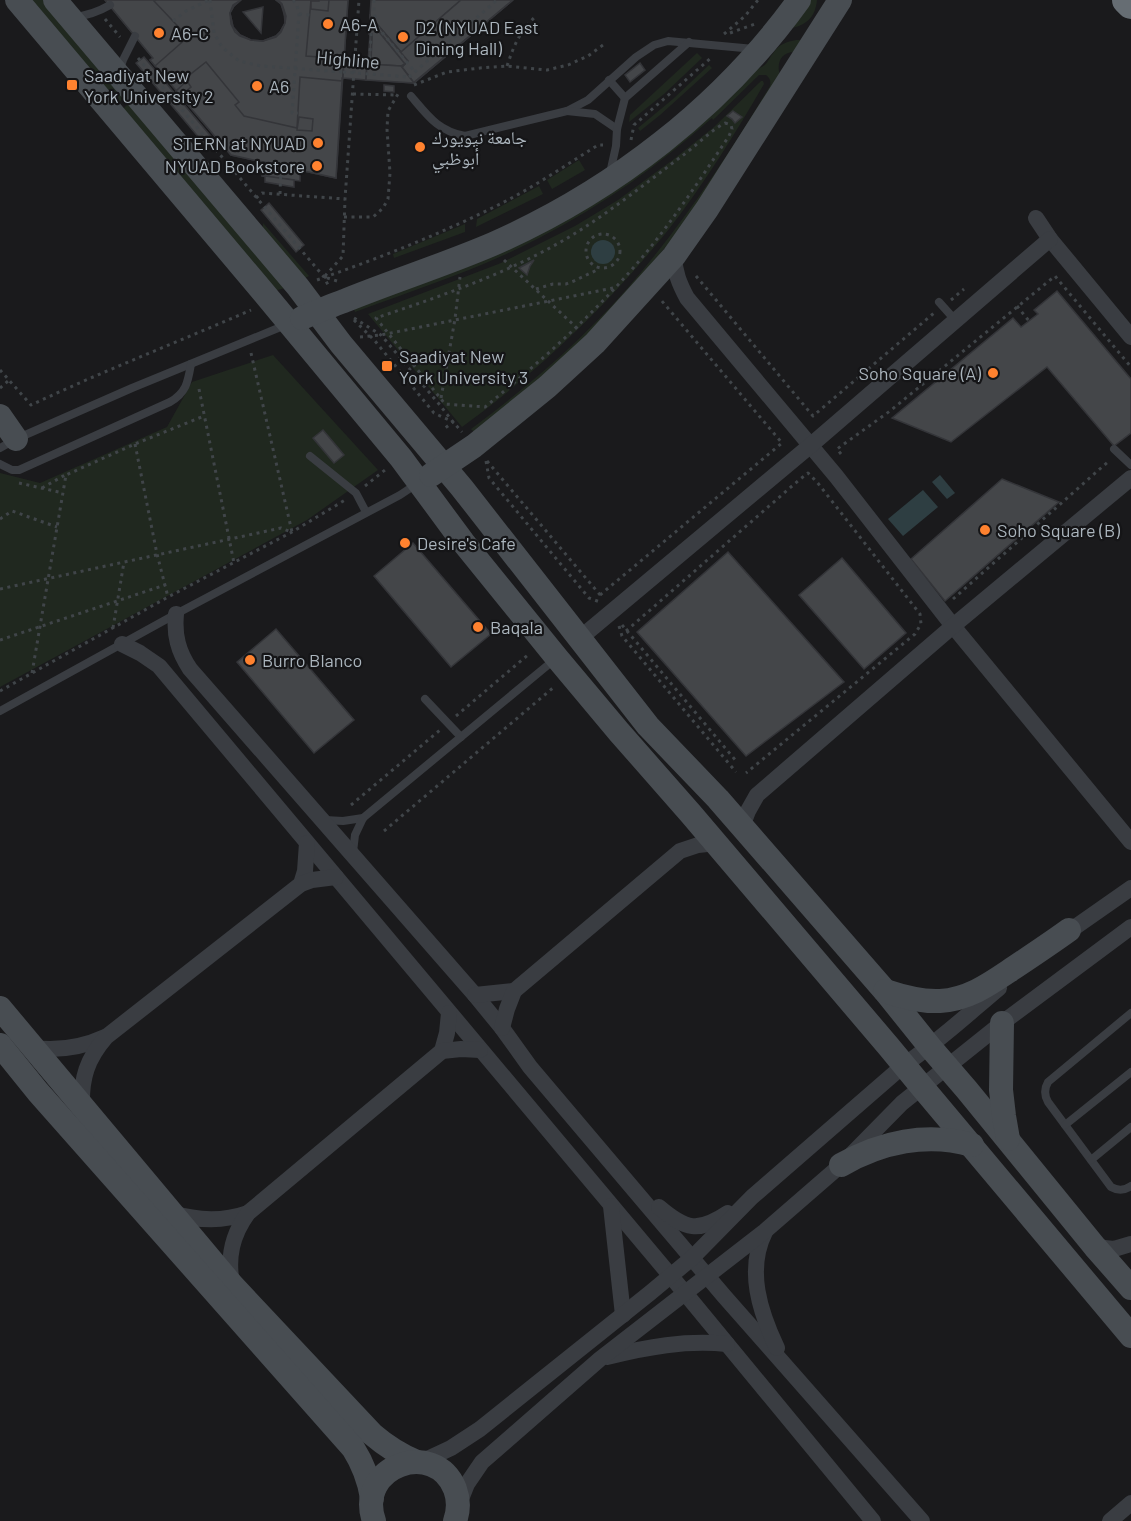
<svg xmlns="http://www.w3.org/2000/svg" width="1131" height="1521" font-family="Barlow,'Noto Naskh Arabic',sans-serif">
<style>
.green{fill:#20281f}
.water{fill:#2e3e42}
.building{fill:#444649;stroke:#343539;stroke-width:1.5}
.lines{fill:none;stroke-linecap:round;stroke-linejoin:round}
.path{stroke:#404549;stroke-width:3;stroke-dasharray:3 4.5;stroke-linecap:butt}
.lane{stroke:#3a3d42;stroke-width:8}
.street{stroke:#3a3d42;stroke-width:16}
.secondary{stroke:#484d52;stroke-width:24}
.highway{stroke:#666d73;stroke-width:30}
.path-bridge{stroke:#404549;stroke-width:3;stroke-dasharray:3 4.5;stroke-linecap:butt}
.poi-dot{fill:#ff822f;stroke:#151517;stroke-width:2}
.labels{text-anchor:middle;dominant-baseline:central;stroke-width:4.5;stroke-linejoin:round;paint-order:stroke}
.poi-label{font-size:18px;fill:#abb5bd;stroke:#151517;text-anchor:start}
.street-label{font-size:18px;fill:#abb5bd;stroke:#151517}
</style>
<rect width="100%" height="100%" fill="#1a1a1c"/>
<!-- green -->
<g class="green">
<polygon points="29,0 43,0 124,98 117,104"/>
<path d="M809,0H817C815,19 805,26 787,29Z"/>
<path d="M796,40H802L796,52C781,51 776,63 780,76L729,159L673,238L615,308L557,364L474,432L471,429C533,383 593,331 642,271C690,213 731,151 770,86C771,81 770,78 766,75H759L713,120L712,118C659,165 602,206 539,238C480,269 417,289 355,312L354,309L510,247L757,69C769,65 767,60 774,52C779,44 787,42 796,40Z"/>
<polygon points="697,53 702,58 664,94 629,122 630,115"/>
<polygon points="709,65 712,68 660,115 640,131 638,128 673,99"/>
<path d="M761,81H763L764,84C735,134 704,184 669,229C609,304 539,371 462,427L368,314L501,263L575,226L618,200L674,159L714,127Z"/>
<polygon points="129,103 285,288 274,291 122,110"/>
<polygon points="579,160 585,170 552,189 547,180"/>
<polygon points="539,186 543,194 476,227 477,219"/>
<polygon points="263,223 309,276 303,279 263,231"/>
<polygon points="465,224 465,232 394,258 393,254"/>
<polygon points="273,355 378,470 307,520 0,687 0,473 40,483 167,427 192,382"/>
</g>
<!-- water -->
<g class="water">
<circle cx="603" cy="252" r="12"/>
<polygon points="940,475 955,493 947,499 932,482"/>
<polygon points="923,490 938,507 903,536 888,519"/>
</g>
<!-- building -->
<g class="building">
<polygon points="105,0 241,0 234,6 230,13 233,27 240,35 251,40 263,41 276,36 280,32 285,23 284,11 281,4 276,0 348,0 336,178 231,155 150,60 153,58"/>
<polygon points="105,0 156,0 154,1 188,37 155,66 150,60 153,58"/>
<polygon points="241,0 234,6 230,13 233,27 240,35 251,40 263,41 276,36 280,32 285,23 285,17 281,4 276,0 278,0 282,4 286,16 285,23 281,32 276,37 263,41 251,40 240,36 235,32 231,24 230,13 233,5"/>
<polygon points="311,0 348,0 344,59 306,56"/>
<polygon points="319,0 329,0 328,11 311,9 311,1 319,1"/>
<polygon points="371,0 461,0 401,52 370,16"/>
<polygon points="461,0 513,0 414,83 402,67 405,64 370,21 370,16 401,52"/>
<polygon points="513,0 414,83 343,78 342,81 342,78 413,83"/>
<polygon points="263,7 261,33 243,12"/>
<polygon points="370,16 408,61 400,68 370,66 372,34 369,34"/>
<polygon points="370,16 371,21 405,64 402,67 343,62 344,59 344,62 367,64 401,66 405,64 370,21"/>
<polygon points="370,34 372,34 371,63 368,63"/>
<polygon points="144,57 214,140 206,146 136,63"/>
<polygon points="206,62 239,102 235,105 244,116 297,128 300,77 342,81 336,178 231,155 176,91 189,80 187,77"/>
<polygon points="344,62 367,64 366,80 343,78"/>
<polygon points="640,63 645,70 630,82 625,75"/>
<polygon points="367,64 401,66 414,83 366,80"/>
<polygon points="187,81 191,87 180,96 176,91"/>
<polygon points="384,85 394,86 394,92 384,91"/>
<polygon points="733,111 742,117 735,123 732,119 727,116"/>
<polygon points="299,117 313,119 312,131 297,130"/>
<polygon points="263,162 300,169 300,181 262,176"/>
<polygon points="265,176 294,180 294,187 265,182"/>
<polygon points="269,203 304,245 296,252 261,210"/>
<polygon points="534,260 530,266 527,275 519,268"/>
<polygon points="1057,291 1131,379 1131,433 1114,446 1047,367 951,442 892,418 1013,318 1021,327 1038,314 1034,310"/>
<polygon points="323,430 344,455 334,463 313,438"/>
<polygon points="1002,479 1059,502 945,601 911,559"/>
<polygon points="413,543 491,634 451,667 374,576"/>
<polygon points="728,552 844,682 746,756 637,632"/>
<polygon points="842,558 906,633 864,669 799,595"/>
<polygon points="276,629 354,720 314,753 237,662"/>
</g>
<g class="lines">
<!-- path -->
<g class="path">
<polyline points="210,0 214,33 222,47 239,61 261,66 343,72"/>
<polyline points="293,0 297,5 299,14 292,113 298,113"/>
<polyline points="374,0 374,15 377,20 374,23 415,72"/>
<polyline points="299,14 310,15"/>
<polyline points="105,19 120,37"/>
<polyline points="173,21 186,11 209,0"/>
<polyline points="730,33 755,24"/>
<polyline points="724,34 745,16 758,0"/>
<polyline points="138,58 324,277 328,285"/>
<polyline points="355,66 369,67 372,22 374,21"/>
<path d="M507,66C514,45 520,31 536,16"/>
<polyline points="409,77 497,0"/>
<polyline points="414,85 447,72 480,68 507,66 547,70 568,65 588,56 603,45"/>
<polyline points="353,94 398,95"/>
<path d="M725,123L731,125L732,129L729,136C697,184 665,233 626,276C583,324 535,366 485,407L445,404L376,318C447,294 518,270 582,229C616,207 649,181 682,156C696,146 710,131 725,123Z"/>
<polyline points="631,140 634,125 712,57"/>
<polyline points="280,194 281,166"/>
<polyline points="256,198 262,193 345,199"/>
<polyline points="344,217 373,217 383,208 388,199 390,173 387,129 388,111 398,94"/>
<circle cx="603" cy="251" r="17"/>
<polyline points="504,260 578,329"/>
<polyline points="696,276 813,416 934,313"/>
<path d="M317,280C379,258 441,234 500,204C534,187 566,165 598,145H603"/>
<polyline points="337,281 324,277 343,256 345,199 359,0"/>
<polyline points="536,289 553,284 566,284 574,281 599,269"/>
<polyline points="951,300 964,289"/>
<polyline points="1017,306 1029,321"/>
<polyline points="354,318 381,335 439,404 453,422 462,432"/>
<polyline points="354,320 375,341 434,413 453,422 444,429"/>
<polyline points="360,337 381,335 613,288"/>
<polyline points="251,353 292,532"/>
<path d="M0,370L31,405C103,371 178,342 251,310"/>
<polyline points="0,388 8,381"/>
<polyline points="199,389 234,563"/>
<polyline points="441,398 455,319 460,277"/>
<polyline points="135,444 157,554 168,597"/>
<polyline points="841,454 837,449 890,411 1055,276 1131,367"/>
<polyline points="486,461 489,478 589,598 600,602"/>
<polyline points="487,461 601,596"/>
<polyline points="19,483 63,493"/>
<polyline points="365,486 385,470"/>
<polyline points="42,488 65,475"/>
<polyline points="0,519 12,511 57,527"/>
<polyline points="0,589 281,528 291,532"/>
<polyline points="600,595 782,443 661,300"/>
<polyline points="953,599 1110,460"/>
<polyline points="622,625 737,762"/>
<polyline points="619,626 622,636 736,772"/>
<polyline points="113,628 124,562"/>
<polyline points="626,631 799,480 808,473 817,482 920,614 921,624 915,634 746,773"/>
<polyline points="0,640 165,585"/>
<polyline points="32,673 66,475 135,444 204,416"/>
<polyline points="0,691 168,597 292,532 345,500"/>
<polyline points="456,716 529,654"/>
<polyline points="351,805 440,730"/>
<polyline points="384,831 554,687"/>
</g>
<!-- lane -->
<g class="lane">
<path d="M73,17C87,16 98,12 110,5"/>
<polyline points="119,72 123,60 135,36"/>
<polyline points="609,80 625,98"/>
<path d="M411,96C428,116 438,131 465,136L567,111L588,100L636,57L654,45L668,41L754,49"/>
<polyline points="567,111 595,114 617,129"/>
<polyline points="610,173 616,146 617,129 625,98 689,42"/>
<polyline points="939,302 956,321"/>
<polyline points="0,448 16,439 132,388 288,324"/>
<polyline points="1114,449 1131,465"/>
<polyline points="310,456 356,493 366,512"/>
<path d="M0,464L12,470H19L170,402C187,392 188,381 191,364"/>
<polyline points="425,699 461,737"/>
<polyline points="0,711 176,614 400,495 418,483"/>
<polyline points="325,820 343,821 363,818"/>
<polyline points="353,852 355,835 363,818 554,660"/>
<path d="M1131,1013L1048,1082C1044,1089 1044,1095 1048,1102L1111,1187C1118,1191 1124,1191 1131,1186"/>
<polyline points="1065,1125 1131,1072"/>
<polyline points="1091,1160 1131,1127"/>
</g>
<!-- street -->
<g class="street">
<polyline points="1036,218 1050,239 1131,337"/>
<path d="M674,256C675,273 679,283 687,298L836,476L953,626L1131,842"/>
<path d="M176,614C174,635 178,651 190,669L475,995L502,1028L530,1067L724,1296L922,1521"/>
<polyline points="579,639 811,445 1050,239"/>
<polyline points="122,644 140,653 159,666 685,1293 873,1521"/>
<polyline points="742,827 748,811 757,795 953,626 1131,478"/>
<polyline points="301,884 305,871 307,843"/>
<polyline points="1061,937 1131,888"/>
<polyline points="475,995 514,991"/>
<polyline points="502,1028 507,1009 514,991 680,851 698,845 716,843"/>
<path d="M33,1048C58,1051 81,1048 105,1037"/>
<polyline points="442,1051 447,1033 449,1013"/>
<path d="M82,1107C81,1078 87,1059 106,1037L301,884L312,880L336,877"/>
<polyline points="611,1206 623,1315"/>
<path d="M659,1207C686,1230 698,1233 728,1213"/>
<path d="M172,1213C198,1221 222,1222 248,1213"/>
<path d="M765,1232C746,1270 760,1312 777,1348"/>
<polyline points="1095,1247 1114,1249 1131,1244"/>
<path d="M232,1284C227,1257 232,1235 248,1213L442,1051L461,1049L480,1050"/>
<path d="M607,1357C647,1347 685,1340 727,1344"/>
<path d="M421,1462L451,1448L480,1429L650,1293L692,1258L752,1197L904,1065C938,1042 968,1014 999,988"/>
<polyline points="459,1504 467,1484 482,1462 600,1359 765,1231 841,1165 902,1103 1002,1023 1131,927"/>
<polyline points="1110,1521 1131,1503"/>
</g>
<!-- secondary -->
<g class="secondary">
<polyline points="17,0 264,293 401,458 463,542 557,658 619,732 691,814 889,1047 922,1087 1131,1336"/>
<polyline points="55,0 298,287 341,344 462,488 648,726 718,799 885,991 930,1047 967,1090 1095,1247 1131,1288"/>
<path d="M302,318C316,312 330,306 344,301C393,281 444,265 493,244C613,191 722,107 799,0"/>
<polyline points="0,416 16,439"/>
<polyline points="431,475 474,446 547,387 595,343 674,256 707,209 840,0"/>
<path d="M885,991C903,997 921,1002 940,1001C970,999 991,983 1015,967C1033,955 1051,943 1069,930"/>
<path d="M0,1008L232,1285L372,1434C386,1446 400,1455 417,1462"/>
<polyline points="1002,1023 1001,1090 1004,1116 1008,1139"/>
<path d="M0,1045L38,1092L353,1448C363,1464 369,1479 372,1498"/>
<path d="M841,1165C881,1142 927,1132 972,1145"/>
<path d="M374,1521C355,1466 435,1438 455,1489C459,1500 459,1510 455,1521"/>
</g>
<!-- highway -->
<polyline class="highway" points="1127,0 1131,4"/>
<!-- path-bridge -->
<polyline class="path-bridge" points="343,72 409,77"/>
</g>
<!-- markers -->
<g class="poi-dot">
<circle cx="328" cy="24" r="6"/>
<circle cx="159" cy="33" r="6"/>
<circle cx="403" cy="37" r="6"/>
<rect x="66" y="79" width="12" height="12" rx="3"/>
<circle cx="257" cy="86" r="6"/>
<circle cx="318" cy="143" r="6"/>
<circle cx="420" cy="147" r="6"/>
<circle cx="317" cy="166" r="6"/>
<rect x="381" y="360" width="12" height="12" rx="3"/>
<circle cx="993" cy="373" r="6"/>
<circle cx="985" cy="530" r="6"/>
<circle cx="405" cy="543" r="6"/>
<circle cx="478" cy="627" r="6"/>
<circle cx="250" cy="660" r="6"/>
</g>
<g class="labels">
<!-- poi labels -->
<g class="poi-label">
<text x="340" y="24">A6-A</text>
<text x="415" y="27">D2 (NYUAD East<tspan x="415" dy="21">Dining Hall)</tspan></text>
<text x="171" y="33">A6-C</text>
<text x="84" y="75">Saadiyat New<tspan x="84" dy="21">York University 2</tspan></text>
<text x="269" y="86">A6</text>
<text x="432" y="137">جامعة نيويورك<tspan x="432" dy="21">أبوظبي</tspan></text>
<text x="306" y="143" text-anchor="end">STERN at NYUAD</text>
<text x="305" y="166" text-anchor="end">NYUAD Bookstore</text>
<text x="399" y="356">Saadiyat New<tspan x="399" dy="21">York University 3</tspan></text>
<text x="981" y="373" text-anchor="end">Soho Square (A)</text>
<text x="997" y="530">Soho Square (B)</text>
<text x="417" y="543">Desire's Cafe</text>
<text x="490" y="627">Baqala</text>
<text x="262" y="660">Burro Blanco</text>
</g>
<!-- street labels -->
<g class="street-label">
<text transform="translate(348 59) rotate(5)">Highline</text>
</g>
</g>
</svg>
